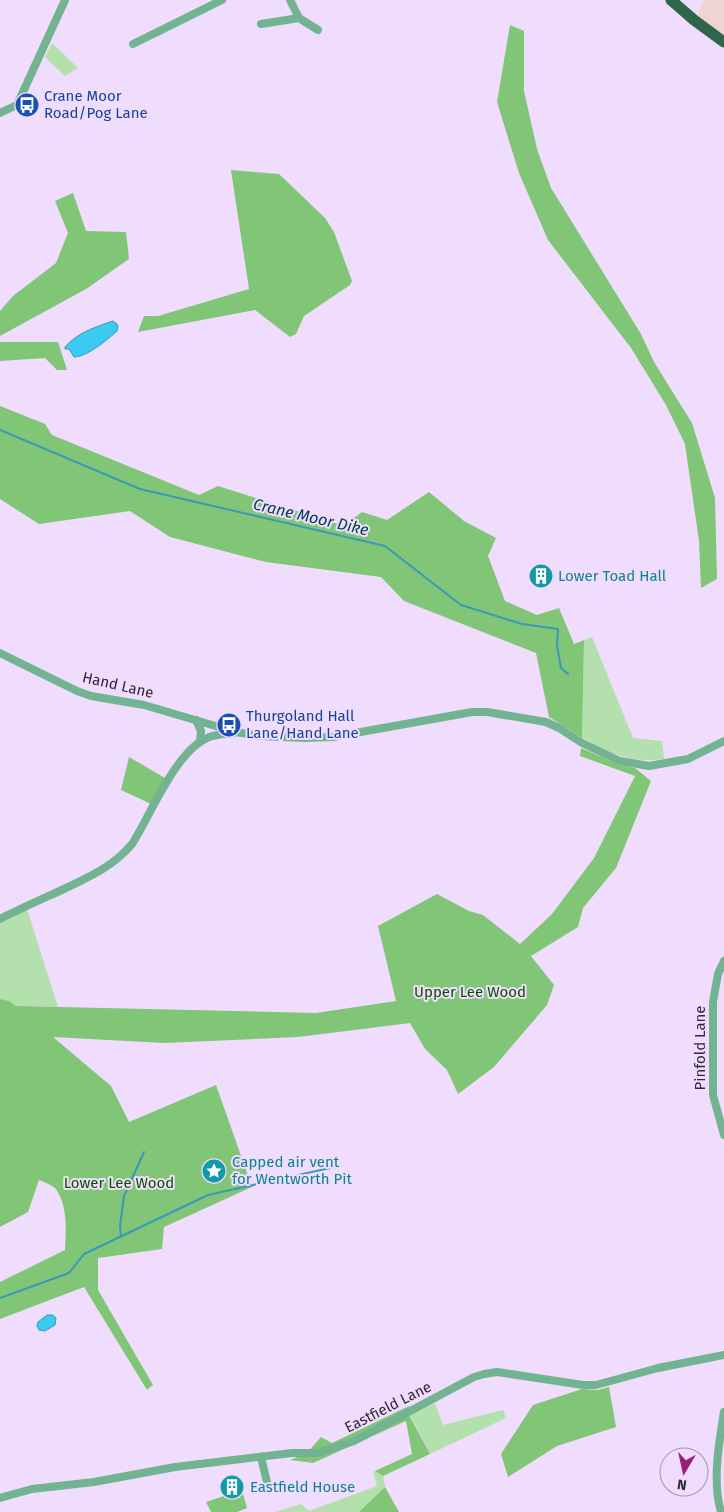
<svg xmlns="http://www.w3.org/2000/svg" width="724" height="1512" font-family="'Fira Sans',sans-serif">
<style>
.industrial{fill:#eed4d2}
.green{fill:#b3e0ad}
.forest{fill:#81c577}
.water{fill:#3ccbf0;stroke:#389ab8}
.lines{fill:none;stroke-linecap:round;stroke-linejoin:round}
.stream{stroke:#389ab8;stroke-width:2}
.minor{stroke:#72b391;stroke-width:8}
.highway{stroke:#2e664a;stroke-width:11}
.labels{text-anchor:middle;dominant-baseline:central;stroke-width:4;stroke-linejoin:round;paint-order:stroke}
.transit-label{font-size:15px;fill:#164399;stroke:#f0dcfd;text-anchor:start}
.culture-label{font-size:15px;fill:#0d838f;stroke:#f0dcfd;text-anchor:start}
.street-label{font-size:15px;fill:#302935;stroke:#f0dcfd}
.park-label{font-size:15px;fill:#095100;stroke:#f0dcfd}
.water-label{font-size:16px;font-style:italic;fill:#00404f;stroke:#f0dcfd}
</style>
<rect width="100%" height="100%" fill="#f0dcfd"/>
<!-- industrial -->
<polygon class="industrial" points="704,0 724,0 724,38 696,18"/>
<!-- green -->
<g class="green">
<polygon points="52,43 78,68 65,76 45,57"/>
<path d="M592,637L633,738L662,741L664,759C631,764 610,753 582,738L584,640Z"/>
<polygon points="27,909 58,1007 16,1006 9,1001 0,999 0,922"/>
<polygon points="435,1403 443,1425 503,1410 506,1418 430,1454 410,1415"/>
<polygon points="375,1471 383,1476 385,1487 359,1512 275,1512 301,1504 309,1511 377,1486 373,1472"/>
</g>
<!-- forest -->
<g class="forest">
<polygon points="510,25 524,31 524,91 537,149 551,188 641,334 654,362 692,423 715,498 717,579 701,588 699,541 685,444 666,405 631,348 548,240 519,173 497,102"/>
<polygon points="231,170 279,174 325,218 334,232 352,281 350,285 304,316 296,334 290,337 255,310 138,332 144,316 158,316 249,289"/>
<polygon points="73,193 86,231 126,232 129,259 86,289 0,336 0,311 13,296 56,263 68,233 55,201"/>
<polygon points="0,342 58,342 67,370 57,370 45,358 0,361"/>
<polygon points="0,406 45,424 52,435 199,495 218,486 344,526 362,512 387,520 429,492 464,521 496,538 488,556 505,601 537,615 559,608 574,644 584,640 582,738 549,717 536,653 404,601 381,577 266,562 170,537 130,511 39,524 0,499"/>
<path d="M581,748L620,765L635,768L651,781L616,868L583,908L578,927L531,956L554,985L547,1005L494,1067L458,1094L447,1070L425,1049L410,1023L298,1037L164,1043L53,1037L111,1086L129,1122L216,1085L252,1187L164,1227L162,1249L98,1258V1290L153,1385L147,1390L84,1287L0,1319V1282L65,1250C66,1231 68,1206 56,1189C52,1185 44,1182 39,1180L28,1212L0,1227V999L9,1001L16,1006L316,1013L396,1001L378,926L437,894L469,911L483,915L520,944L552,914L594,858L635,776L580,756Z"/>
<polygon points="129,757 165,778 151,804 121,790"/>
<polygon points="609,1387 616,1427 557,1446 508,1477 501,1454 533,1405 582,1389 598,1390"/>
<polygon points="409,1406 408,1413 430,1454 383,1476 375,1471 412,1454 406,1421 313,1463 290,1460 307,1453 321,1437 332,1443"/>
<polygon points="385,1487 399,1512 359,1512"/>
<polygon points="242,1490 247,1508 237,1512 211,1512 206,1502"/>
</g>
<!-- water -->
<g class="water">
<path d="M113,321L117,324L118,327L117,331C107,340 87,357 74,357L69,349H65V347C77,333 95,327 113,321Z"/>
<polygon points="47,1315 53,1315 56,1318 55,1325 45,1331 39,1330 37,1326 38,1322"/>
</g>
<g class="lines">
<!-- stream -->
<g class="stream">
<polyline points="0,430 140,489 385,546 461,605 522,624 558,629 557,646 561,668 568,674"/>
<polyline points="121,1237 120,1226 124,1196 144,1152"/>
<polyline points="0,1298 69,1273 84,1254 208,1195 339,1166"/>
</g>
<!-- minor -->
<g class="minor">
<polyline points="299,18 318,30"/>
<polyline points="261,24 299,18 290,0"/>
<polyline points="133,44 222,0"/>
<polyline points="0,113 17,105 65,0"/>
<polyline points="0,653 77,691 91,696 144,705 236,732 259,736 305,738 333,737 472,712 487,712 546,722 559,728 582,743 620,761 649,766 688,759 724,741"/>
<polyline points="196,720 201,731 200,742"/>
<path d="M0,919C21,908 42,899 64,889C89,877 114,866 132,844C150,816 176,751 207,738C215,734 225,734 234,733"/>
<polyline points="724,961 718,974 713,1002 713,1095 724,1135"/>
<polyline points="261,1457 267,1482"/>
<polyline points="0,1498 32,1489 94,1482 175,1467 292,1453 318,1453 354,1441 474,1377 484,1374 497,1372 583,1385 596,1385 658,1368 724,1355"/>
<path d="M721,1512C712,1481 719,1443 724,1412"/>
</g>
<!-- highway -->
<polyline class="highway" points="671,0 694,20 724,42"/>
</g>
<!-- icons -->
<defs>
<symbol id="bus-disc" viewBox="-11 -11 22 22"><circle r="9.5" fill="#1a4fb4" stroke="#f0dcfd"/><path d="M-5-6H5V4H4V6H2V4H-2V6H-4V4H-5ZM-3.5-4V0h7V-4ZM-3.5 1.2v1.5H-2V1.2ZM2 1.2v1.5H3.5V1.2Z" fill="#fff"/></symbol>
<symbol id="building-disc" viewBox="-11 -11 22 22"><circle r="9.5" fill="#0f9aa8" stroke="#f0dcfd"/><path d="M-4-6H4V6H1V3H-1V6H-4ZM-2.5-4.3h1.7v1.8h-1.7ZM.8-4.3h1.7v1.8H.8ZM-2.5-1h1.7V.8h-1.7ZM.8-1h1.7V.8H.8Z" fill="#fff"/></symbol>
<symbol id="sight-disc" viewBox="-11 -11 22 22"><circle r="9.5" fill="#0f9aa8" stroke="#f0dcfd"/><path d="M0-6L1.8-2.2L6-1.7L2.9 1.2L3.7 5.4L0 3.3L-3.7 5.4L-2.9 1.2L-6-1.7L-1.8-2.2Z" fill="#fff"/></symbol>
</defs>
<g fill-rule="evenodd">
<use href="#bus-disc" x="13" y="91" width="28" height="28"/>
<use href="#building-disc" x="527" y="562" width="28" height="28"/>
<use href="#bus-disc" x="215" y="711" width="28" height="28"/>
<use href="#sight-disc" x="200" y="1157" width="28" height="28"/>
<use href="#building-disc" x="218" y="1473" width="28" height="28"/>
</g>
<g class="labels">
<!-- transit labels -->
<g class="transit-label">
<text x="44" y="96">Crane Moor<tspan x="44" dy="17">Road/Pog Lane</tspan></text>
<text x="246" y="716">Thurgoland Hall<tspan x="246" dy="17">Lane/Hand Lane</tspan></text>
</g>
<!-- culture labels -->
<g class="culture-label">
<text x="558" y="576">Lower Toad Hall</text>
<text x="232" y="1162">Capped air vent<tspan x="232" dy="17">for Wentworth Pit</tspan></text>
<text x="250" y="1487">Eastfield House</text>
</g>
<!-- street labels -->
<g class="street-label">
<text transform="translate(118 685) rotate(13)">Hand Lane</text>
<text transform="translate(700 1048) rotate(-90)">Pinfold Lane</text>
<text transform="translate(388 1407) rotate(-27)">Eastfield Lane</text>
</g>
<!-- park labels -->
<g class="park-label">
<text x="470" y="992">Upper Lee Wood</text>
<text x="119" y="1183">Lower Lee Wood</text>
</g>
<!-- water labels -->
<g class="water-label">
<text transform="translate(311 517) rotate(13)">Crane Moor Dike</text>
</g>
</g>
<!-- north arrow -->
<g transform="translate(684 1472) rotate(189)"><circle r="24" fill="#f0dcfd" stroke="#a394ad"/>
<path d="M0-4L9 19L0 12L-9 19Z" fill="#991f78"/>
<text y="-8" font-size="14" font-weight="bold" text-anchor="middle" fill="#302935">N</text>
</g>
</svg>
